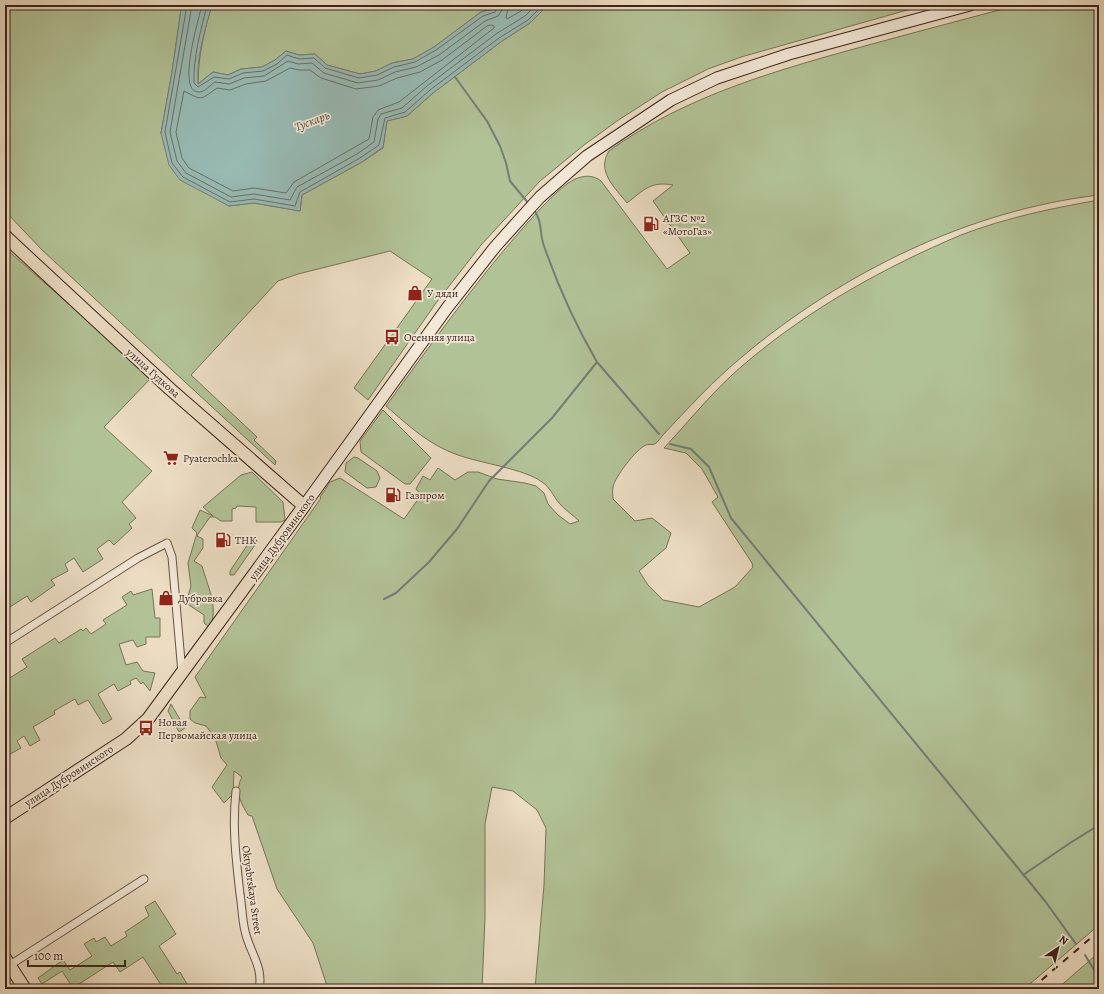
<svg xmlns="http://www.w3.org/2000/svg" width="1104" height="994" font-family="Alegreya,serif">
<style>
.green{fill:#b2c297;stroke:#787258}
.water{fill:#98bbb5;stroke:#747e77}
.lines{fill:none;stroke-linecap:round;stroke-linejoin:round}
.shore{stroke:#6b6f68;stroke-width:1}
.stream{stroke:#747e77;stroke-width:2}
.street-casing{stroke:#695144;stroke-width:9}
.secondary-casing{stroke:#3e231a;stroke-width:13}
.primary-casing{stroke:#3e231a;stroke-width:14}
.street{stroke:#f2e8d7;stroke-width:7}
.secondary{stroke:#f2e8d7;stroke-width:11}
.primary{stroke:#ebdcc2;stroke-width:12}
.rail{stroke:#3e231a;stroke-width:2;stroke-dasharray:7 7;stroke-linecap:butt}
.labels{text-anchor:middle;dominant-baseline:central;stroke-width:3.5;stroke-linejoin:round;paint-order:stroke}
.poi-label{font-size:11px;fill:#3e231a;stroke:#f2e8d7;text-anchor:start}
.street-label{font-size:11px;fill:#3e231a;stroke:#f2e8d7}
.water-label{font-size:12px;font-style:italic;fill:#544941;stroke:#f2e8d7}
</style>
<rect width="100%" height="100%" fill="#ebdcc2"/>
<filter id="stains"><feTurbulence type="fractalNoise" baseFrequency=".005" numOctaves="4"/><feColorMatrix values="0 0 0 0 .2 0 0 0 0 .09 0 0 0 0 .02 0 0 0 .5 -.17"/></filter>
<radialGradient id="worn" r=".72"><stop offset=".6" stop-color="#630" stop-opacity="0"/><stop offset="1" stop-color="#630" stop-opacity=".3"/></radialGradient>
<!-- green -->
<g class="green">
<polygon points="5,5 184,5 181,10 172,72 161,133 216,198 229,206 254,203 300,211 302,195 362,162 383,148 387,121 407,116 433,93 502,41 530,23 548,5 925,5 741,57 708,69 662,92 617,121 584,145 540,181 481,245 436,303 368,400 354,388 432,279 390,251 298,274 278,281 191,375 257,437 254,440 276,461 275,465 42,250 5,211"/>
<path d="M212,5H495L493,8L481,12L434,47L413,59L392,63L376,71L360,74L327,65L315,54L299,55L286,51L275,60L262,67L241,69L228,75L213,72L198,84C198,57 204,31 212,5Z"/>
<path d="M1018,5H1099V195C969,210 842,273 743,356C714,380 688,408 663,435C661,437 658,442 655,444C652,445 648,444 646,445C636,449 615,477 613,487C612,491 613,496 613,499L635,521L652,518L671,533L666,548L639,571L648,585L663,600L699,607L735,587L753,567L752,563L712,502L718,497L702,469L686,453L664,448C691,419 717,386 748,361C811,308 885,267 961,235C1005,218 1053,208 1099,200V925L1024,989H535L544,885L546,828L537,810L513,791L492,787L485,824V918L482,989H328L313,943L277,889L252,816L248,815C241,803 234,791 242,777L234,771L233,794L224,803L212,787L227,765L221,758L215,738L206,726L195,723L190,719V711L200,697L206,698L195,677L321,498L320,497L330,482L340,478L404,519L421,495L416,489L423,476L430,480L438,468L455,480L468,472H478L497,479L525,483L536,486L544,493L548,504L558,515L570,524L579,521C573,515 565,510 559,503C553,496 550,487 542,482C525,469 480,463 458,455C429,445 409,426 386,406C430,346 473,285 522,229C536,214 557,188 575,179C585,175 593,175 601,181L667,269L690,253L653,201L673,185C650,181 644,190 627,203C615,188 596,171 609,151C686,95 781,69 872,44C920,31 969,18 1018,5Z"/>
<polygon points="5,248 152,377 104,427 152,471 122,502 136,518 129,524 132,528 114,545 109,540 97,549 103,559 83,572 74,558 65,564 68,571 51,580 55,585 31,602 27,596 10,607 5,602"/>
<polygon points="383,410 431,458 410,484 405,484 361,452 360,441"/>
<polygon points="354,457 358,458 377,471 380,478 376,487 367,488 345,472 346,463"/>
<path d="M252,472L283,502L285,520L281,522H256V507L237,506L236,508L232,509V521H221L215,517H210L198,534L197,536L203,539V548L194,561L202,566C207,584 220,611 209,627L204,623V615L186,603L191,586L188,563L197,533L192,528L200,510L213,516L203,507L241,475Z"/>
<polygon points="252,538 256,538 257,542 234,575 230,575 230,571"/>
<polygon points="152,589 155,618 160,618 160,637 146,637 146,644 137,647 133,640 119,644 126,665 137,662 143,671 155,673 150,691 143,682 141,684 136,678 130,681 131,684 118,691 114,684 98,694 112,719 103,724 88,700 78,705 75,699 54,711 55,714 33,727 40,740 30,746 24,736 17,741 21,748 5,757 5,681 27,667 22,659 55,638 59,643 81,629 83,631 86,628 91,634 106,624 103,620 127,605 122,597 131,591 133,595"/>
<polygon points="171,704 185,728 179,732 168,711"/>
<polygon points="155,901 176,934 159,946 177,974 180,972 187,984 181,989 156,989 161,985 143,957 120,972 113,962 73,988 62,971 42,984 38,978 63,960 70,970 92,956 84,944 94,938 96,942 105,937 111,946 127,936 125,932 149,916 145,907"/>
<polygon points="1099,953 1099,989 1057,989 1096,955"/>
</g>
<!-- water -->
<path class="water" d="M184,5H212C205,30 196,58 198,84L213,72L228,75L241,69L262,67L275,60L286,51L299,55L315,54L327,65L360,74L376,71L392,63L413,59L434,47L481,12L493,9L495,5H548L530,23L502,41L433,93L407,116L387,121L383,147L362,162L302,195L300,211L254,203L229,206L180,180L169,165L161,133L172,72L181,10Z"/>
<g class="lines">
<!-- shore -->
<g class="shore">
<polyline points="187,5 165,132 172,163 183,177 230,202 254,199 295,206 300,192 360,158 379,145 385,118 405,112 430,90 499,38 528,20 543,5"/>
<polyline points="192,5 170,132 177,161 186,173 231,197 254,194 290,200 297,187 357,154 374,142 378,119 381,114 402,108 427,86 496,34 525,16 536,5"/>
<path d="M202,5C199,18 176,93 199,92C205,92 210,85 215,82L229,84L244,78L264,76L288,61L298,64L312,63L324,73L358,83L378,80L395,72L416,67L439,55L485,21L498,16L502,10L503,5"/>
<path d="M207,5C201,30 193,57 194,83L198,87L214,77L229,79L243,73L263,71L277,64L287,55L299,59L314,58L325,68L359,78L377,75L394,67L415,62L436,50L483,16L495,12L498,5"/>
<polyline points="509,5 506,17 507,19 521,11 527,5"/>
<path d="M492,25L494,26V28L399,102L378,110L373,117L369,139L294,182L286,193L254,188L233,191L189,168L182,158L176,132L184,91C202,100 199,101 217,88L230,90L246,84L266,81L290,68L299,70H310L321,78L356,89L379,86L397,78L420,72L442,60L487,26Z"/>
</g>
<!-- stream -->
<g class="stream">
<polyline points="455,77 487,121 500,146 506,163 510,181 529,204"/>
<polyline points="597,362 659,434"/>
<polyline points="670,444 691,449 709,467 731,518 1045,901 1076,944"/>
<path d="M384,599L396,593L429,562L457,529L489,481L552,418L597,362C576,326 558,286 544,246C539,233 543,220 533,209"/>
<polyline points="1023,875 1070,843 1099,825"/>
<polyline points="1085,955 1099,978"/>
</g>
<defs>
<g id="street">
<polyline points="5,643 138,558 167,543 172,557 182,673"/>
<path d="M236,791C232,826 236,859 240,894C242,906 242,919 245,931C249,951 264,967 259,989"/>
<polyline points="10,965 144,879"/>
</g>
<polyline id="secondary" points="304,506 447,308 495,247 540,197 587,156 671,100 717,78 789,54 970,5"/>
<g id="primary">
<polyline points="5,236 170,389 304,506 148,719 126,739 5,818"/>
<polyline points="5,958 25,989"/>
</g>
</defs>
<!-- street casing -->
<use href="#street" class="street-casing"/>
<!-- secondary casing -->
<use href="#secondary" class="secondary-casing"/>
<!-- primary casing -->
<use href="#primary" class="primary-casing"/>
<!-- street -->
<use href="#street" class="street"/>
<!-- secondary -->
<use href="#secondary" class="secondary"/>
<!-- primary -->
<use href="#primary" class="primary"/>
<!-- rail -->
<polyline class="rail" points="1031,989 1099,931"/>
</g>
<!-- icons -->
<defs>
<symbol id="fuel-bare" viewBox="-9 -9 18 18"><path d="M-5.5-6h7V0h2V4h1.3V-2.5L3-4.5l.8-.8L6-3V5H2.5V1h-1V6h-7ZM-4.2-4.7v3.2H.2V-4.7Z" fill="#8f2418" stroke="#f2e8d7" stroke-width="2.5" paint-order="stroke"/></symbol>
<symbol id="shop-bare" viewBox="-9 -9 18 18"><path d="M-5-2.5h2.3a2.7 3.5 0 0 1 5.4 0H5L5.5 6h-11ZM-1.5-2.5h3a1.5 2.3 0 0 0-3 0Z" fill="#8f2418" stroke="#f2e8d7" stroke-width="2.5" paint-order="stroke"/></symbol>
<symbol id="bus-bare" viewBox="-9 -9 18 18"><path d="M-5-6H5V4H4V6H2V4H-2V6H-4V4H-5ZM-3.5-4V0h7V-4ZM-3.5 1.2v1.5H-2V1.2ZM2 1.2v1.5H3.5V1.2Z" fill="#8f2418" stroke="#f2e8d7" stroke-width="2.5" paint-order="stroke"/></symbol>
<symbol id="supermarket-bare" viewBox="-9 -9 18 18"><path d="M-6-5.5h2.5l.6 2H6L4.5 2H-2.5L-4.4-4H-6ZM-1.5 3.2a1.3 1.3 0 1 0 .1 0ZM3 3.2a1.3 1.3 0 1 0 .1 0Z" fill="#8f2418" stroke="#f2e8d7" stroke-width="2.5" paint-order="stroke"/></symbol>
</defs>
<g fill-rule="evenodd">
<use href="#fuel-bare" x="640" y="213" width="22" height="22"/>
<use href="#shop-bare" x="404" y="282" width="22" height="22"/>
<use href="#bus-bare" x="381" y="326" width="22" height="22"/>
<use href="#supermarket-bare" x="160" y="447" width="22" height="22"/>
<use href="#fuel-bare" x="382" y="484" width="22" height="22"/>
<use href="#fuel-bare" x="212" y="529" width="22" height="22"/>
<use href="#shop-bare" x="155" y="587" width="22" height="22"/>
<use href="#bus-bare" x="135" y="717" width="22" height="22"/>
</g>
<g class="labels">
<!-- poi labels -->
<g class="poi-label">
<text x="663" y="218">АГЗС №2<tspan x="663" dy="13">«МотоГаз»</tspan></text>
<text x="427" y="293">У дяди</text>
<text x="404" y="337">Осенняя улица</text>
<text x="183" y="458">Pyaterochka</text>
<text x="405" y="495">Газпром</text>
<text x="235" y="540">ТНК</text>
<text x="178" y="598">Дубровка</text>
<text x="158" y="722">Новая<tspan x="158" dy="13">Первомайская улица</tspan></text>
</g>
<!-- street labels -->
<g class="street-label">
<text transform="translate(153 373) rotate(42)">улица Гудкова</text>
<text transform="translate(282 537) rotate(-54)">улица Дубровинского</text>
<text transform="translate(69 776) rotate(-33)">улица Дубровинского</text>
<text transform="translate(252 890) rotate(82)">Oktyabrskaya Street</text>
</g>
<!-- water labels -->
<g class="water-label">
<text transform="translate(312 121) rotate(-21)">Тускарь</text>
</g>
</g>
<!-- margin -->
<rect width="1104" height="994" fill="none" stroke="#ebdcc2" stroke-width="20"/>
<rect x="6" y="6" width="1092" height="982" fill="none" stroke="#3e231a" stroke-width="2"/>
<rect x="10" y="10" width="1084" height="974" fill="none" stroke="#3e231a"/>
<!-- north arrow -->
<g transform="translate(1058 948) rotate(35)" stroke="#f2e8d7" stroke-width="3" paint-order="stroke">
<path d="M0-3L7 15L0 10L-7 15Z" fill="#3e231a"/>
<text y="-6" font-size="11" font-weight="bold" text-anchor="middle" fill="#3e231a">N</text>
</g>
<!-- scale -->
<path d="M28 960v6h97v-6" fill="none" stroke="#3e231a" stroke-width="2"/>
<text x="34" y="960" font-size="12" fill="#3e231a" stroke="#f2e8d7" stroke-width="3" paint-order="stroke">100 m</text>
<rect width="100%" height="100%" filter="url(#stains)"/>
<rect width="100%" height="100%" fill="url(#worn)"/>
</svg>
